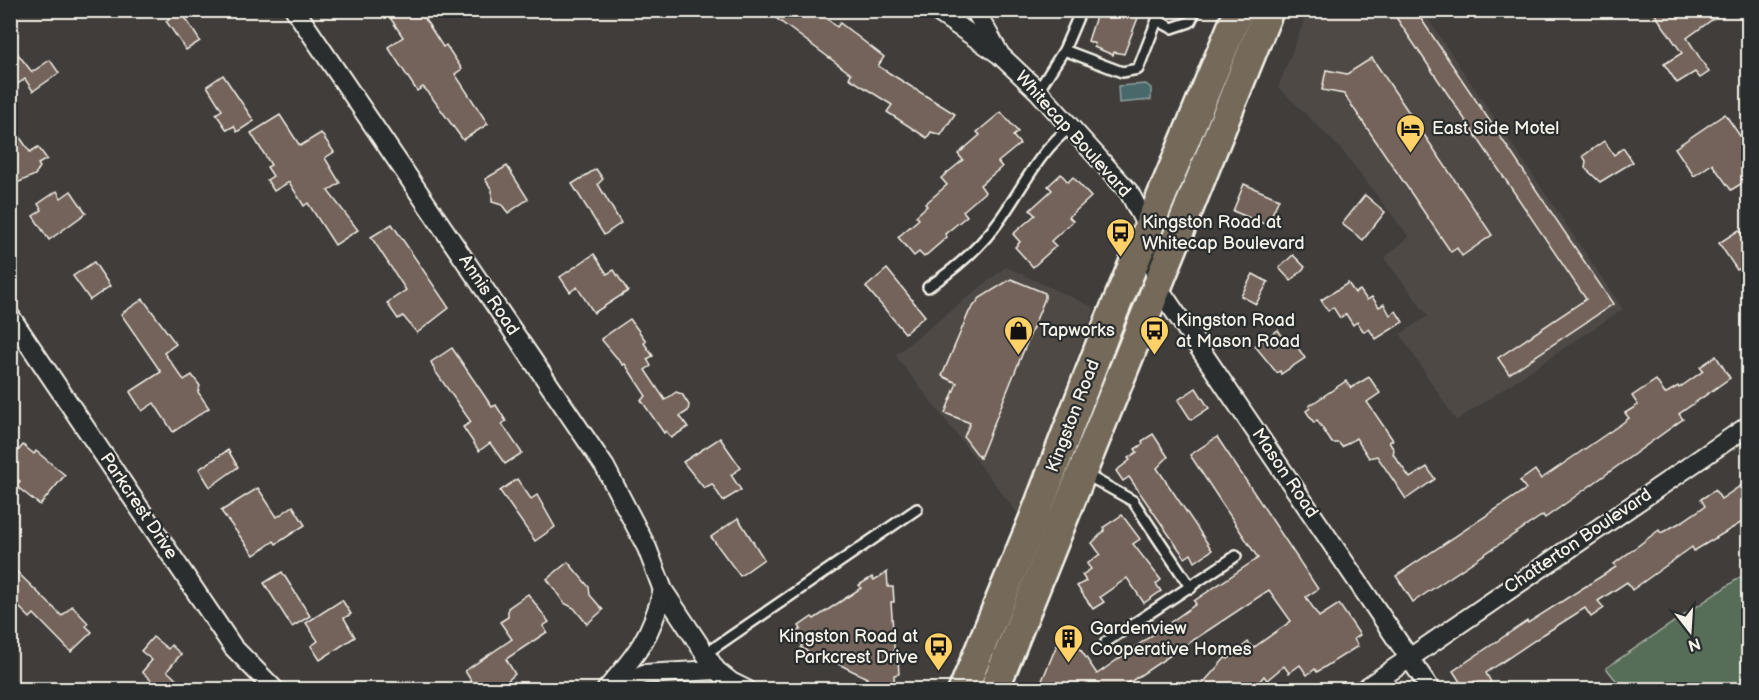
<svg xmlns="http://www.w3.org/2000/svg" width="1759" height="700" font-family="'Balsamiq Sans',sans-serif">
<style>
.built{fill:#4f4844}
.green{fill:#566d59;stroke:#a5afa0;stroke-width:1.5}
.water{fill:#4a686c;stroke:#8e9f9e;stroke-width:1.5}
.building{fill:#73635a;stroke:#f4f1e8;stroke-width:1.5}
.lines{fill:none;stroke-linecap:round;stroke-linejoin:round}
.service-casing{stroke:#f4f1e8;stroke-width:14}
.minor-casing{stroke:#f4f1e8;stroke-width:22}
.primary-casing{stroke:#f4f1e8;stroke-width:33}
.service{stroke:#2a2d2e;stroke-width:9}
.minor{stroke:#2a2d2e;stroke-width:18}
.primary{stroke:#746a5a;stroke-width:28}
.labels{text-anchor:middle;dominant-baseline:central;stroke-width:4.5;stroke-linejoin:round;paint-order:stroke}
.poi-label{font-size:18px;fill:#f4f1e8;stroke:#2a2d2e;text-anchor:start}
.street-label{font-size:18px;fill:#f4f1e8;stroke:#2a2d2e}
</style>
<rect width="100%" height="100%" fill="#403d3b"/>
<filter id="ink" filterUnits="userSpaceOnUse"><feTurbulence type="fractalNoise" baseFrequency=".0167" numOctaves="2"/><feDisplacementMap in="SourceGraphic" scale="12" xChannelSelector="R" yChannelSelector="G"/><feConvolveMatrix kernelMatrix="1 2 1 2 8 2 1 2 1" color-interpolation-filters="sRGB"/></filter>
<g filter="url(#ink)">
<!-- built -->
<g class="built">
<polygon points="1308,11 1430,11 1426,16 1623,309 1456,421 1400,334 1428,316 1384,258 1409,237 1340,148 1278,87"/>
<polygon points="1006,267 1095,308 1018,514 895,355"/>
</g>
<!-- green -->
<polygon class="green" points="1748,572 1748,689 1623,689 1606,668"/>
<!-- water -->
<polygon class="water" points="1146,84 1151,88 1151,100 1119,103 1118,86"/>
<!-- building -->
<g class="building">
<polygon points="385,10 419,10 443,47 446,45 462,69 455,74 488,124 463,140 428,92 423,87 417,91 388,47 403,37"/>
<polygon points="765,10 817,10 837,27 840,23 884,57 878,66 955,114 941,135 931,132 927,138 887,112 892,105 849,78 851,74"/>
<polygon points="1098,10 1141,10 1124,54 1114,52 1113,55 1094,47 1095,44 1088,41"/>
<polygon points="1391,10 1415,10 1613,304 1509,374 1498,358 1586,299"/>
<polygon points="1652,10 1708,10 1713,19 1687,38 1709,72 1700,78 1695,72 1677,83 1664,64 1682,53"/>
<polygon points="181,11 200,41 186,50 166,21"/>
<polygon points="10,44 32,72 50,60 59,73 33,91 25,79 10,89"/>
<polygon points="1372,58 1492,235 1462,256 1457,248 1451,252 1344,94 1322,90 1326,70 1347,74"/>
<polygon points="223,75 254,121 237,132 234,126 227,130 216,114 222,110 207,86"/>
<polygon points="1001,112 1018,132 1013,136 1020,144 998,162 1002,167 980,185 985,192 963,211 967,216 945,234 947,237 924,257 919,252 914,256 898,237 919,219 916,216 927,206 925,204 947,185 941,178 963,160 958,154 980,135 977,132"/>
<polygon points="1725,114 1749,149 1749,179 1731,190 1712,164 1694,176 1675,148"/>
<polygon points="280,115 300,146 321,133 334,152 325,158 340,183 328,191 358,230 335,245 308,203 304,206 289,182 274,191 267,180 273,176 267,167 271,165 251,133"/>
<polygon points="19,136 30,152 38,147 47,159 38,164 40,167 35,175 10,186 10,142"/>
<polygon points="1604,141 1614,155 1623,148 1633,162 1600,182 1585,168 1586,161 1583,156"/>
<polygon points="507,166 528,199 508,213 502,205 492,202 492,190 485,179"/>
<polygon points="596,169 603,179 598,184 621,223 604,235 572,184"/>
<polygon points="1061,174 1068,182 1073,177 1091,197 1069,217 1073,221 1051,241 1056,246 1033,267 1015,247 1020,242 1013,234 1035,215 1030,210 1052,190 1048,186"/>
<polygon points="1244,184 1279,199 1267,225 1233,211"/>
<polygon points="57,191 61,198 71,191 86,213 49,240 33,216 42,210 38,204"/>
<polygon points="1365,195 1385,212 1363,240 1342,224"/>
<polygon points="392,224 449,308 417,333 403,316 398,319 387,303 406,290 371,237"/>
<polygon points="1739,230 1749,243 1749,263 1737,270 1719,243"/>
<polygon points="594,254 607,274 614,270 628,291 594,313 577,287 570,292 560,277"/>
<polygon points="1293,255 1305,267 1291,281 1279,268"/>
<polygon points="94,262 110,286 90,300 73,276"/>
<polygon points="887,269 925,316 905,333 866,287"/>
<polygon points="1253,274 1268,282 1256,304 1241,296"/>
<polygon points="1011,279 1045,293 1045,298 980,458 964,437 970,423 945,413 957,383 942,376 969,312 980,298"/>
<polygon points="1348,283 1355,293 1360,290 1367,300 1372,297 1379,307 1384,304 1390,315 1396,311 1403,322 1376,339 1369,329 1364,332 1357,322 1353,325 1346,314 1340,318 1333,307 1328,311 1321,300"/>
<polygon points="143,299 176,344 164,353 184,380 192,375 200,386 198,392 209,408 173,432 154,403 142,411 130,392 161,372 121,314"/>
<polygon points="630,319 646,341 644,343 653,356 647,359 651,366 645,370 665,400 676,392 682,394 689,405 688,411 680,416 688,427 671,438 666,431 664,433 641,400 646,396 625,364 623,365 601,339"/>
<polygon points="1278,330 1286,341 1291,338 1305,358 1281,374 1280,371 1277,373 1255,346"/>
<polygon points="452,348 492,407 496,405 506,421 502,424 522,453 505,464 490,443 479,451 463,427 471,422 435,371 431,362"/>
<polygon points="1716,356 1730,378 1679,414 1683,419 1562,506 1545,518 1543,515 1413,602 1396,576 1526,489 1520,481 1535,470 1541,479 1621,424 1629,418 1625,413 1638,405 1632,396 1656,380 1665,394 1678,386 1679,388 1703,371 1700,367"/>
<polygon points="1369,377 1380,393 1367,402 1393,440 1389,442 1394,450 1393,454 1410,478 1427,467 1435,479 1406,499 1377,456 1369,458 1356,438 1342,447 1339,443 1332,443 1317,420 1314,423 1306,411 1310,408 1309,406 1346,381 1351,388"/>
<polygon points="1196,388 1209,408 1191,420 1178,400"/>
<polygon points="1153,434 1168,457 1157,468 1212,550 1195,562 1191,554 1185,558 1129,477 1123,481 1116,471 1130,460 1128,458 1137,452 1135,449 1143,444 1142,441"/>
<polygon points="1217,437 1318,589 1306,597 1319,617 1339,604 1360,635 1354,639 1358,646 1317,672 1315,669 1307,675 1300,665 1289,673 1284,666 1267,680 1264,676 1252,690 1197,690 1226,657 1228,659 1248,642 1253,648 1291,621 1269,590 1118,690 1038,690 1061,635 1072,637 1097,674 1196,604 1194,601 1258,558 1190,455"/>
<polygon points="720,438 741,468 731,475 741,490 723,501 712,484 704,488 683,462"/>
<polygon points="10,445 18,451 23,445 34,454 36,451 65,475 40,505 16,486 20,481 10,473"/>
<polygon points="228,450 238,467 210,487 199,469"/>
<polygon points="517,479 531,499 537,495 555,527 535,541 500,491"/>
<polygon points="1749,480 1749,518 1694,551 1692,547 1632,590 1627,582 1598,601 1604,608 1591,617 1585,608 1544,634 1486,673 1491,682 1481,689 1475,681 1464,688 1453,671 1527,621 1528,623 1616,567 1614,564 1659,530 1661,533 1683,521 1705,506 1701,499 1715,490 1721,499"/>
<polygon points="258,488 277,517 293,506 305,525 276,544 274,541 254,555 221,511"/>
<polygon points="1122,515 1140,539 1133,544 1161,580 1156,584 1161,591 1144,603 1127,578 1100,597 1104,602 1093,609 1077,586 1086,581 1082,575 1091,569 1087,564 1100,554 1092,543 1104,531 1104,527"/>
<polygon points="738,518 764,559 740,576 711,537"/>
<polygon points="568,562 589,587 590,595 603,610 587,624 574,608 564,603 547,579"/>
<polygon points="10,565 62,616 72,606 88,623 86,626 92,632 71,652 34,614 30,618 10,598"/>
<polygon points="282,572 310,616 292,627 264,583"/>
<polygon points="887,572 888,587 893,587 894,602 891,602 895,659 898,659 899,674 894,675 895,690 882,683 880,687 865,680 867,678 816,653 815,655 801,648 803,644 789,637 801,629 799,626 812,617 814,619 861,588 859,585 872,577 874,580"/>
<polygon points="528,594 549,622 543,626 547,632 506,659 515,674 504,684 496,690 477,690 465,671 512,639 500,622 508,617 508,608"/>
<polygon points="342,600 351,614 344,618 355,637 320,660 311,646 318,641 306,623"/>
<polygon points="153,637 168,649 171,645 181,654 167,671 188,690 162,690 142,672 152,660 141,651"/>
</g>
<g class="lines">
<defs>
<g id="service">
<polyline points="1157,20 1172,28 1190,22 1196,10"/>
<polyline points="1064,50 1122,72 1138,69 1161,10"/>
<polyline points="1038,91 1064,50 1081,10"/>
<path d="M928,287C957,268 981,247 1001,218C1021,190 1042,147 1071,127"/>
<polyline points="1085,474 1133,501 1191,588"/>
<polyline points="1106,642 1236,556"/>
<polyline points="705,654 917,509"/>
</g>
<g id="minor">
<polyline points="295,10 605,467 647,548 663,590 716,670 731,682 747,690"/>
<polyline points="935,10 999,54 1038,91 1129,192 1143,219 1158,287 1431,690"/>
<polyline points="975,10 999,53"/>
<polyline points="10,316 233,647 275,690"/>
<polyline points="610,689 644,674 716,670"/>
<path d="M606,690C637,654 651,637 663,590"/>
<polyline points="1363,690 1748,426"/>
</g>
<g id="primary">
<polyline points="963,690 1034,518 1108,325 1239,10"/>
<polyline points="994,690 1269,10"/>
</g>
</defs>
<!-- service casing -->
<use href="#service" class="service-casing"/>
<!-- minor casing -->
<use href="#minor" class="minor-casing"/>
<!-- primary casing -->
<use href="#primary" class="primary-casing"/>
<!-- service -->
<use href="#service" class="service"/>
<!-- minor -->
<use href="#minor" class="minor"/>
<!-- primary -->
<use href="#primary" class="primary"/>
</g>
</g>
<!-- icons -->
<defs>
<symbol id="hotel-pin" viewBox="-11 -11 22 30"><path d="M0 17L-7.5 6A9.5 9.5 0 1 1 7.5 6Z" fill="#ffd166" stroke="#2a2d2e"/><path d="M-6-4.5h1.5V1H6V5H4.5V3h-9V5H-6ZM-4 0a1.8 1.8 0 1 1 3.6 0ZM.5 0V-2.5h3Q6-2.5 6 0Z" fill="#111"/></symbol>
<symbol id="bus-pin" viewBox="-11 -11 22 30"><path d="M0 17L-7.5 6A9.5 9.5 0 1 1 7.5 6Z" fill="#ffd166" stroke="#2a2d2e"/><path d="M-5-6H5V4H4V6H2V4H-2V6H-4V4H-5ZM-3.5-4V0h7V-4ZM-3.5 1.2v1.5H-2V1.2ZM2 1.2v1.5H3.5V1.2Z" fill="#111"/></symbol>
<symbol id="shop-pin" viewBox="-11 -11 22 30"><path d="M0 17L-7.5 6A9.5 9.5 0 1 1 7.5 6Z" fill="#ffd166" stroke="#2a2d2e"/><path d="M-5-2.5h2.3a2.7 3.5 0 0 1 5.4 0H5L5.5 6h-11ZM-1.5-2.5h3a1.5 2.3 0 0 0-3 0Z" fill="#111"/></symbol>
<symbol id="building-pin" viewBox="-11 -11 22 30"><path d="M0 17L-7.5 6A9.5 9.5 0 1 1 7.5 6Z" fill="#ffd166" stroke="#2a2d2e"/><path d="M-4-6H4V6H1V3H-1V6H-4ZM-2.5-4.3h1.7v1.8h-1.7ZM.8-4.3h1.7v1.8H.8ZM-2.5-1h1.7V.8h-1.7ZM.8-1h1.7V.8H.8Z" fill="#111"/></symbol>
</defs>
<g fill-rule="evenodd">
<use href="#hotel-pin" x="1394" y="112" width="33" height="45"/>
<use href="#bus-pin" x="1104" y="216" width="33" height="45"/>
<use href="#shop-pin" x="1002" y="314" width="33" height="45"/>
<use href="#bus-pin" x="1138" y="314" width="33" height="45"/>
<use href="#building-pin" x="1052" y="622" width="33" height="45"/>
<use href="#bus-pin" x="922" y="630" width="33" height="45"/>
</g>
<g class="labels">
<!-- poi labels -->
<g class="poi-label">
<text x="1432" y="128">East Side Motel</text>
<text x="1142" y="222">Kingston Road at<tspan x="1142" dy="21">Whitecap Boulevard</tspan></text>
<text x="1176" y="320">Kingston Road<tspan x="1176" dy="21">at Mason Road</tspan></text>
<text x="1039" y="330">Tapworks</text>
<text x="1090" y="628">Gardenview<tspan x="1090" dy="21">Cooperative Homes</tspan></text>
<text x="918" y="636" text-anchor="end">Kingston Road at<tspan x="918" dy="21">Parkcrest Drive</tspan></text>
</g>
<!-- street labels -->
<g class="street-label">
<text transform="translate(1073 134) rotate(48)">Whitecap Boulevard</text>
<text transform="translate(489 295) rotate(56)">Annis Road</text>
<text transform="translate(1073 416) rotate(-69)">Kingston Road</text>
<text transform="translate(1285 473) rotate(56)">Mason Road</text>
<text transform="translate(139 506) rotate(56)">Parkcrest Drive</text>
<text transform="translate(1578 541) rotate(-34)">Chatterton Boulevard</text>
</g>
</g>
<!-- margin -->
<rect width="1759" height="700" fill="none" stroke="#2a2d2e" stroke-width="36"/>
<rect x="18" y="18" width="1723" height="664" fill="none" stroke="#f4f1e8" stroke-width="2" filter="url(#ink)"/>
<!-- north arrow -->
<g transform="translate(1690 631) rotate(163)" stroke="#2a2d2e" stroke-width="4.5" paint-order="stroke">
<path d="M0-4.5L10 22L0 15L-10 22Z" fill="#f4f1e8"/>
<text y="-9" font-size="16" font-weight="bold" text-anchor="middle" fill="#f4f1e8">N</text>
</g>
</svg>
